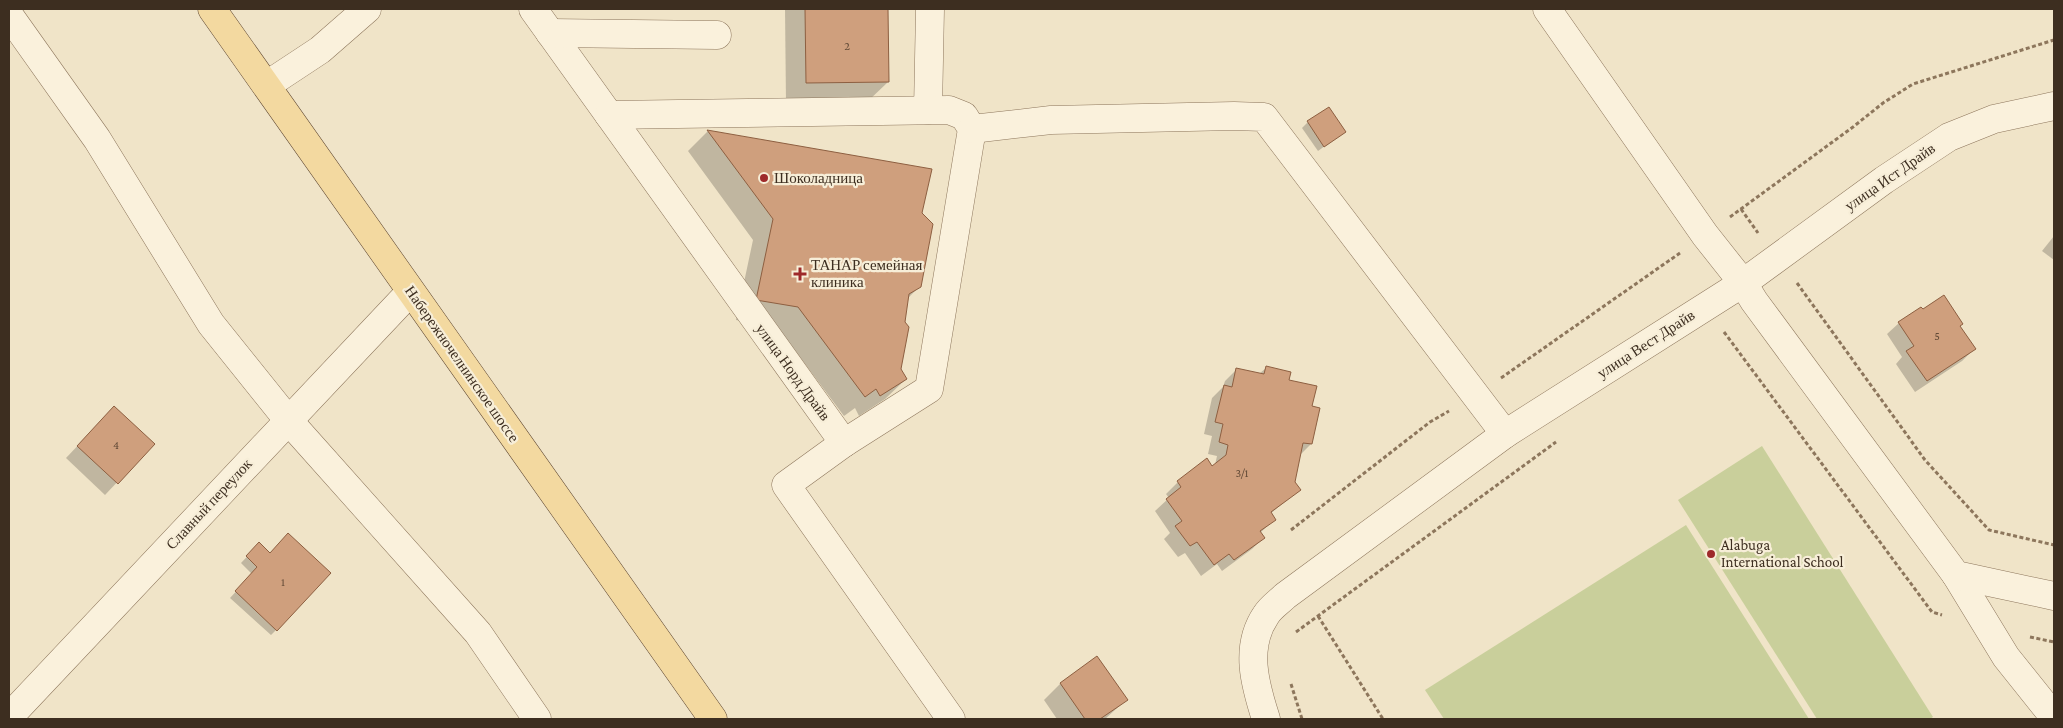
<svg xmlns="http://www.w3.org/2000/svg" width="2063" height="728" font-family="'Crimson Pro',serif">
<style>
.green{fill:#c9cf9b}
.shadow{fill:#0003}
.building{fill:#cf9f7d;stroke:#8d5f41}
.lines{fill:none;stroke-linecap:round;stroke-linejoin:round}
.minor-casing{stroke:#8d765c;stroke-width:29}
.major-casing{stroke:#5b4430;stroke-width:29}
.path{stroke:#8d765c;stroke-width:3;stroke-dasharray:4 2.5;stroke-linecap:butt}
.minor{stroke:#faf1dc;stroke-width:28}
.major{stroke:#f3d9a0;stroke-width:28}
.poi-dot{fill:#9e2a2b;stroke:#f7eed8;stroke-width:2}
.labels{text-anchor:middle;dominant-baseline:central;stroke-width:4.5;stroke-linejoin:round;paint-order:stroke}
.number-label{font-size:12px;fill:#624a37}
.street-label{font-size:15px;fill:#3d2e20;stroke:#f7eed8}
.poi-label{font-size:15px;fill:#3d2e20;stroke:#f7eed8;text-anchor:start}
</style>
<rect width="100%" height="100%" fill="#f0e4c8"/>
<!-- green -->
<g class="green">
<polygon points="1762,446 1933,717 1930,719 1817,719 1678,500"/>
<polygon points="1686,525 1809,719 1444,719 1425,690"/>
</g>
<!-- shadow -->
<g class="shadow">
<polygon points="785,9 887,9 888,82 867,102 786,103"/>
<polygon points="1308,122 1344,132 1318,151 1302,128"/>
<polygon points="708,131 931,170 921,214 920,286 907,299 900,369 906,379 885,399 859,416 855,408 844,416 778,328 736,320 753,240 688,151"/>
<polygon points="2054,236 2054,260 2042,251"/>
<polygon points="1923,311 1959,326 1974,349 1962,361 1915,392 1896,364 1902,357 1887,334 1899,323"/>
<polygon points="1266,368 1288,381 1311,406 1311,444 1300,455 1293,482 1299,490 1270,514 1274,520 1260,533 1263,538 1252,549 1222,571 1217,564 1201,576 1185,553 1178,557 1164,539 1170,533 1155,511 1169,498 1166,494 1178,482 1207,460 1212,467 1215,465 1217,456 1208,454 1212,436 1204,434 1212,398 1223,387 1225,381 1237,369 1259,374"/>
<polygon points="103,419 153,444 105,495 66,458"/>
<polygon points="259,544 276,630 271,635 230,598 252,574 241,563"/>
<polygon points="1097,658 1126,700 1105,719 1057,719 1044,700 1060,684"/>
</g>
<!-- building -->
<g class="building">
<polygon points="805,9 888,9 889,82 806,83"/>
<polygon points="1329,107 1346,132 1324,147 1307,121"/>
<polygon points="707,130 932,169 922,213 933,224 921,287 909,294 905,322 909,327 901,369 907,379 880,396 876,389 865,397 798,307 756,300 773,219"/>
<polygon points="1944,295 1963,324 1960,326 1976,349 1927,381 1906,351 1914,346 1898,322 1921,307 1923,309"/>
<polygon points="1266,366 1291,372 1289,380 1317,386 1312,406 1320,408 1312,444 1303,443 1295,482 1301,490 1271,512 1276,520 1260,531 1265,538 1234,560 1229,554 1214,565 1197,542 1190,546 1175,526 1182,521 1166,499 1181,487 1177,481 1207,458 1212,466 1226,455 1228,445 1219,442 1223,424 1215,422 1224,385 1232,387 1236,368 1264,374"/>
<polygon points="114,406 155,444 118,484 77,446"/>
<polygon points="288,533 331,573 277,631 235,591 257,567 246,556 259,542 270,553"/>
<polygon points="1097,656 1128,700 1100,719 1085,719 1060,683"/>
</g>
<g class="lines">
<defs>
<g id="minor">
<polyline points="533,9 844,443 786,485 951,719"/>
<polyline points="1547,9 1705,235 1743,283 1884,180 1949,137 1994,119 2054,106"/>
<polyline points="9,15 97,139 211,324 288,420 478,633 537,719"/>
<polyline points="550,33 717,35"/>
<polyline points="267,85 320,50 367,9"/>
<polyline points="928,110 930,9"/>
<polyline points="609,115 949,110 964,116 972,129 929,389 844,443"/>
<polyline points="972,129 1051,120 1234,116 1264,117 1505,434"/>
<polyline points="1956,575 2006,657 2054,717"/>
<polyline points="9,717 410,292"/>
<path d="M1266,719C1255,685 1244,647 1266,615C1270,608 1279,602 1285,596L1505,434L1743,283L1754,301L1956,575L2054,596"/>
</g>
<polyline id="major" points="212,9 713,719"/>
</defs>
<!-- minor casing -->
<use href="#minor" class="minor-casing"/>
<!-- major casing -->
<use href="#major" class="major-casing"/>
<!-- path -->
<g class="path">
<polyline points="1741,209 1758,233"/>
<polyline points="1730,217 1853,127 1883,103 1913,84 2054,40"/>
<polyline points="1797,283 1925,460 1989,530 2054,545"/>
<polyline points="1724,332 1932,612 1942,615"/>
<polyline points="1501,378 1680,253"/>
<polyline points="1291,530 1430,422 1449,411"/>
<polyline points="1318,616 1383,719"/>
<polyline points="1296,632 1556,442"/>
<polyline points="2030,637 2054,642"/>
<polyline points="1291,684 1302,719"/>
</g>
<!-- minor -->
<use href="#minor" class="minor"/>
<!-- major -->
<use href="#major" class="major"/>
</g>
<!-- markers -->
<g class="poi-dot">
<circle cx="764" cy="178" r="5"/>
<path d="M797.5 266.5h5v5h5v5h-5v5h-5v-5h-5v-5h5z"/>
<circle cx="1711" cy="554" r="5"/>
</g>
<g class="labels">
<!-- number labels -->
<g class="number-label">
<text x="847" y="46">2</text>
<text x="1937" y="336">5</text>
<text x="116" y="445">4</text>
<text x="1242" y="473">3/1</text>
<text x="283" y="582">1</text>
</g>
<!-- street labels -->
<g class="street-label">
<text transform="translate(1890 177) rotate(-35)">улица Ист Драйв</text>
<text transform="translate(1646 344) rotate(-33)">улица Вест Драйв</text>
<text transform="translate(462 364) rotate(55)">Набережночелнинское шоссе</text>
<text transform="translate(793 372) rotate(54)">улица Норд Драйв</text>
<text transform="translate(209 504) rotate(-47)">Славный переулок</text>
</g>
<!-- poi labels -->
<g class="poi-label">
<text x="774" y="178">Шоколадница</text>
<text x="811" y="265">ТАНАР семейная<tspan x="811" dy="17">клиника</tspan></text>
<text x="1721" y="545">Alabuga<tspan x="1721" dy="17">International School</tspan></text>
</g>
</g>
<!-- border -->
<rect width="2063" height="728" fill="none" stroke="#3d2e20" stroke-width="20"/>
</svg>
